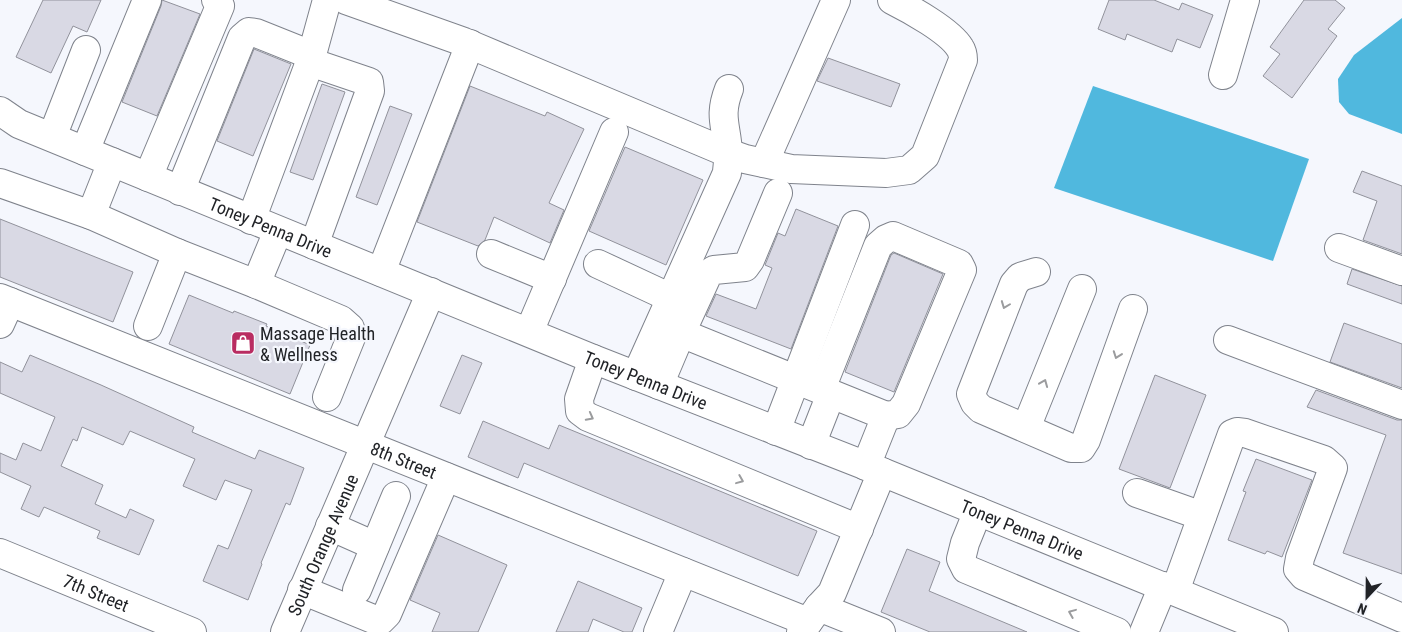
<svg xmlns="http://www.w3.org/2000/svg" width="1402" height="632" font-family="'Roboto Condensed',sans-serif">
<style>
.water{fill:#50b8de}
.building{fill:#d9d9e4;stroke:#91929b}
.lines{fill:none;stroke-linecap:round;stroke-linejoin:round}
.minor-casing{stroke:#7f838c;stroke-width:30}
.minor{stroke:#fff;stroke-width:28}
.oneway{stroke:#9b9c9e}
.labels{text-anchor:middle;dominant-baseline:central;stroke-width:4.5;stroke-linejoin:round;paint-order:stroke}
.street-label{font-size:18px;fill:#212327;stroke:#f5f7fd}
.poi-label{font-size:18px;fill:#212327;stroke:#f5f7fd;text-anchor:start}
</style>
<rect width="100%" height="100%" fill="#f5f7fd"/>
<!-- water -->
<g class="water">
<polygon points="1402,18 1402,134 1349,114 1339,102 1338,79 1354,55"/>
<polygon points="1093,86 1309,159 1273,261 1054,188"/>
</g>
<!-- building -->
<g class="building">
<polygon points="43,0 101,0 87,32 73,26 51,73 16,57"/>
<polygon points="162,0 200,14 157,116 122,102 161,6"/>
<polygon points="1109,0 1154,0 1179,10 1182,3 1213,15 1200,48 1177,39 1172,52 1127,34 1125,40 1098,29"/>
<polygon points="1304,0 1335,0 1345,8 1328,29 1337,36 1292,98 1263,76 1280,54 1270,47"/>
<polygon points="254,49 291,64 253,156 217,141"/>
<polygon points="828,58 900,84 891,107 817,81"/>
<polygon points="322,84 345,92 313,180 290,172"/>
<polygon points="470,86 545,116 547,112 584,129 549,203 564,210 550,243 494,217 485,240 478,246 417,222"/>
<polygon points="390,106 412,114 377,205 356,197"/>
<polygon points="625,147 703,180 666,265 589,231"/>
<polygon points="1362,171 1402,186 1402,254 1363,240 1377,201 1353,192"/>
<polygon points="796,209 838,226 791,349 706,316 716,294 756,309 772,268 765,265 778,233 785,236"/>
<polygon points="0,219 133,272 113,322 0,277"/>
<polygon points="894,253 943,274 894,392 845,372 891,255"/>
<polygon points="1352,269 1402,286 1402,304 1347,284"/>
<polygon points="189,295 233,313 234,311 267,324 266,326 310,345 290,394 169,344"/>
<polygon points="1344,323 1402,344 1402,388 1330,362"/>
<polygon points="30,355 101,385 194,427 192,432 255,459 259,450 304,468 290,505 286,503 261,563 262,564 248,600 203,581 218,545 228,549 252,490 225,480 216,500 183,486 195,459 130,431 123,445 82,427 77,441 73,439 61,466 103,485 95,504 126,518 130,509 154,520 139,555 97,538 100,531 44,507 39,517 21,509 31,486 0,472 0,453 16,460 23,443 41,451 55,417 0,393 0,362 22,372"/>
<polygon points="462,355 482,363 460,414 440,406"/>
<polygon points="1155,375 1206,395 1170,488 1119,469"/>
<polygon points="1316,390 1397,420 1402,420 1402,574 1343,553 1386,435 1307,407"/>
<polygon points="483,421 549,449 559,425 817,531 798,576 524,463 518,478 468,457"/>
<polygon points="1256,459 1312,480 1282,557 1267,551 1265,554 1228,540 1246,492 1243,491"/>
<polygon points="438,535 507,565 478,632 432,632 440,613 410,600"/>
<polygon points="907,549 940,562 929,591 1027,632 930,632 881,612"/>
<polygon points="578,581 642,608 632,632 624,632 593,619 588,632 556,632"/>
</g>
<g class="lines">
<defs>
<g id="minor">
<path d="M346,0L464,42L728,153L745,159L791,169L886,173L909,170L925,156L963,60C963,56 962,51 960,48C950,31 910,9 892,0"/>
<polyline points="310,62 369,82 370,91 314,245"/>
<polyline points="1223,75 1245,0"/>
<path id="s1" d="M0,111L19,124L593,359L882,472L1274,632"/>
<polyline points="52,137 86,50"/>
<polyline points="85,151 147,0"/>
<polyline points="764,163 836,0"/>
<polyline points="148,177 220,6 216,0"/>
<polyline points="0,183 91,215 177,253 256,284 341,320 350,328 352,335 327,397"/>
<polyline points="180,191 242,38 249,32 256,33 311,55"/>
<polyline points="91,215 112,162"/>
<polyline points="251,220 310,62 327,0"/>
<polyline points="1339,248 1402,271"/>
<polyline points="491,254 552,279"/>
<polyline points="598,264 671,298"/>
<polyline points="381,272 470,44"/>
<polyline points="1036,272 1020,277 1014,284 971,394 975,403 981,409 1071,448 1081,448 1086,440 1133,309"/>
<polyline points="256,284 278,231"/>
<path id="s2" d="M0,298L808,622"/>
<polyline points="0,324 10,302"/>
<polyline points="148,326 177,253"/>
<polyline points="529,332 614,132"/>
<polyline points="681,333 708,274 714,270 745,267 750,260 778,193"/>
<polyline points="1228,340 1402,405"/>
<polyline points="593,359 579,399 580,411 588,417 859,529"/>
<path d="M636,376L727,173C727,167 729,160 728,153C727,126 718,117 729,89"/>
<polyline points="659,385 681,333 886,416 866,466"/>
<polyline points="821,389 878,246 886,239 893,236 959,264 962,270 906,404 898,414 886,416"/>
<polyline points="1026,428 1082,289"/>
<polyline points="776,431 855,225"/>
<polyline points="811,445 831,394"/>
<polyline points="1137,493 1202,516"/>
<polyline points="978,511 965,543 961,559 966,569 1117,632"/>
<polyline points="330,526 375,546"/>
<path id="s3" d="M0,553L192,632"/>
<polyline points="302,590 373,619 381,620 387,614 446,477"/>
<polyline points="357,590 396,496"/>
<polyline points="1175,591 1232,434 1237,432 1245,433 1324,460 1333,468 1300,558 1298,569 1304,576 1402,618"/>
<polyline points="819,607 881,632"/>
<path id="s4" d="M285,632L431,292"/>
<polyline points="658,632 683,572"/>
<polyline points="801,632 819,607 832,593 882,472"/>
<polyline points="1144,632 1163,586"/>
</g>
</defs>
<!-- minor casing -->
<use href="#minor" class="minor-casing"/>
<!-- minor -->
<use href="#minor" class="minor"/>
</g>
<!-- one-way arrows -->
<defs><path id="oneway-chevron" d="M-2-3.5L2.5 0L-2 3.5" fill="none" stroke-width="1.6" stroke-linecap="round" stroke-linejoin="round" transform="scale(1.25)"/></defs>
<g class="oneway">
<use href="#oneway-chevron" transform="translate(1005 305) rotate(111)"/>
<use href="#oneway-chevron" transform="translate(1117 355) rotate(110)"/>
<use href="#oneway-chevron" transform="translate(1044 383) rotate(-68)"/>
<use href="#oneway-chevron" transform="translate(590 417) rotate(28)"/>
<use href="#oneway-chevron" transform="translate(740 480) rotate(22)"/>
<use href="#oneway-chevron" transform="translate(1072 613) rotate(-158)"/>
</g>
<!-- icons -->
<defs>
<symbol id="shop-square" viewBox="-11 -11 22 22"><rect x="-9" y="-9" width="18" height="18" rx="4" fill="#b92c61" stroke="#f5f7fd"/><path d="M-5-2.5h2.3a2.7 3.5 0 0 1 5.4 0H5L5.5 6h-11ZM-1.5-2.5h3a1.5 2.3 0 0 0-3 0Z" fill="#fff"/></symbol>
</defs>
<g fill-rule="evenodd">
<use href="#shop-square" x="229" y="329" width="28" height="28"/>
</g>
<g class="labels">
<!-- street labels -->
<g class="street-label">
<text stroke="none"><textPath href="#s1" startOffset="295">Toney Penna Drive</textPath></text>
<text stroke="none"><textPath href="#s1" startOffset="700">Toney Penna Drive</textPath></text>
<text stroke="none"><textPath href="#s2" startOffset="435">8th Street</textPath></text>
<text stroke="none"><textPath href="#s1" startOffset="1105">Toney Penna Drive</textPath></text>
<text stroke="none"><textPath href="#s4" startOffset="95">South Orange Avenue</textPath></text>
<text stroke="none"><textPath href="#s3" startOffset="104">7th Street</textPath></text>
</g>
<!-- poi labels -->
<g class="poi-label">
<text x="260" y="333">Massage Health<tspan x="260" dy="21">&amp; Wellness</tspan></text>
</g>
</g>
<!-- north arrow -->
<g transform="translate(1367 597) rotate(202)" stroke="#f5f7fd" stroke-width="4" paint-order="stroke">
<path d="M0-4L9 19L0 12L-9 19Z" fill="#212327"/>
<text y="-8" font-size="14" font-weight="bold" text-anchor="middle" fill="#212327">N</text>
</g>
</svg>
